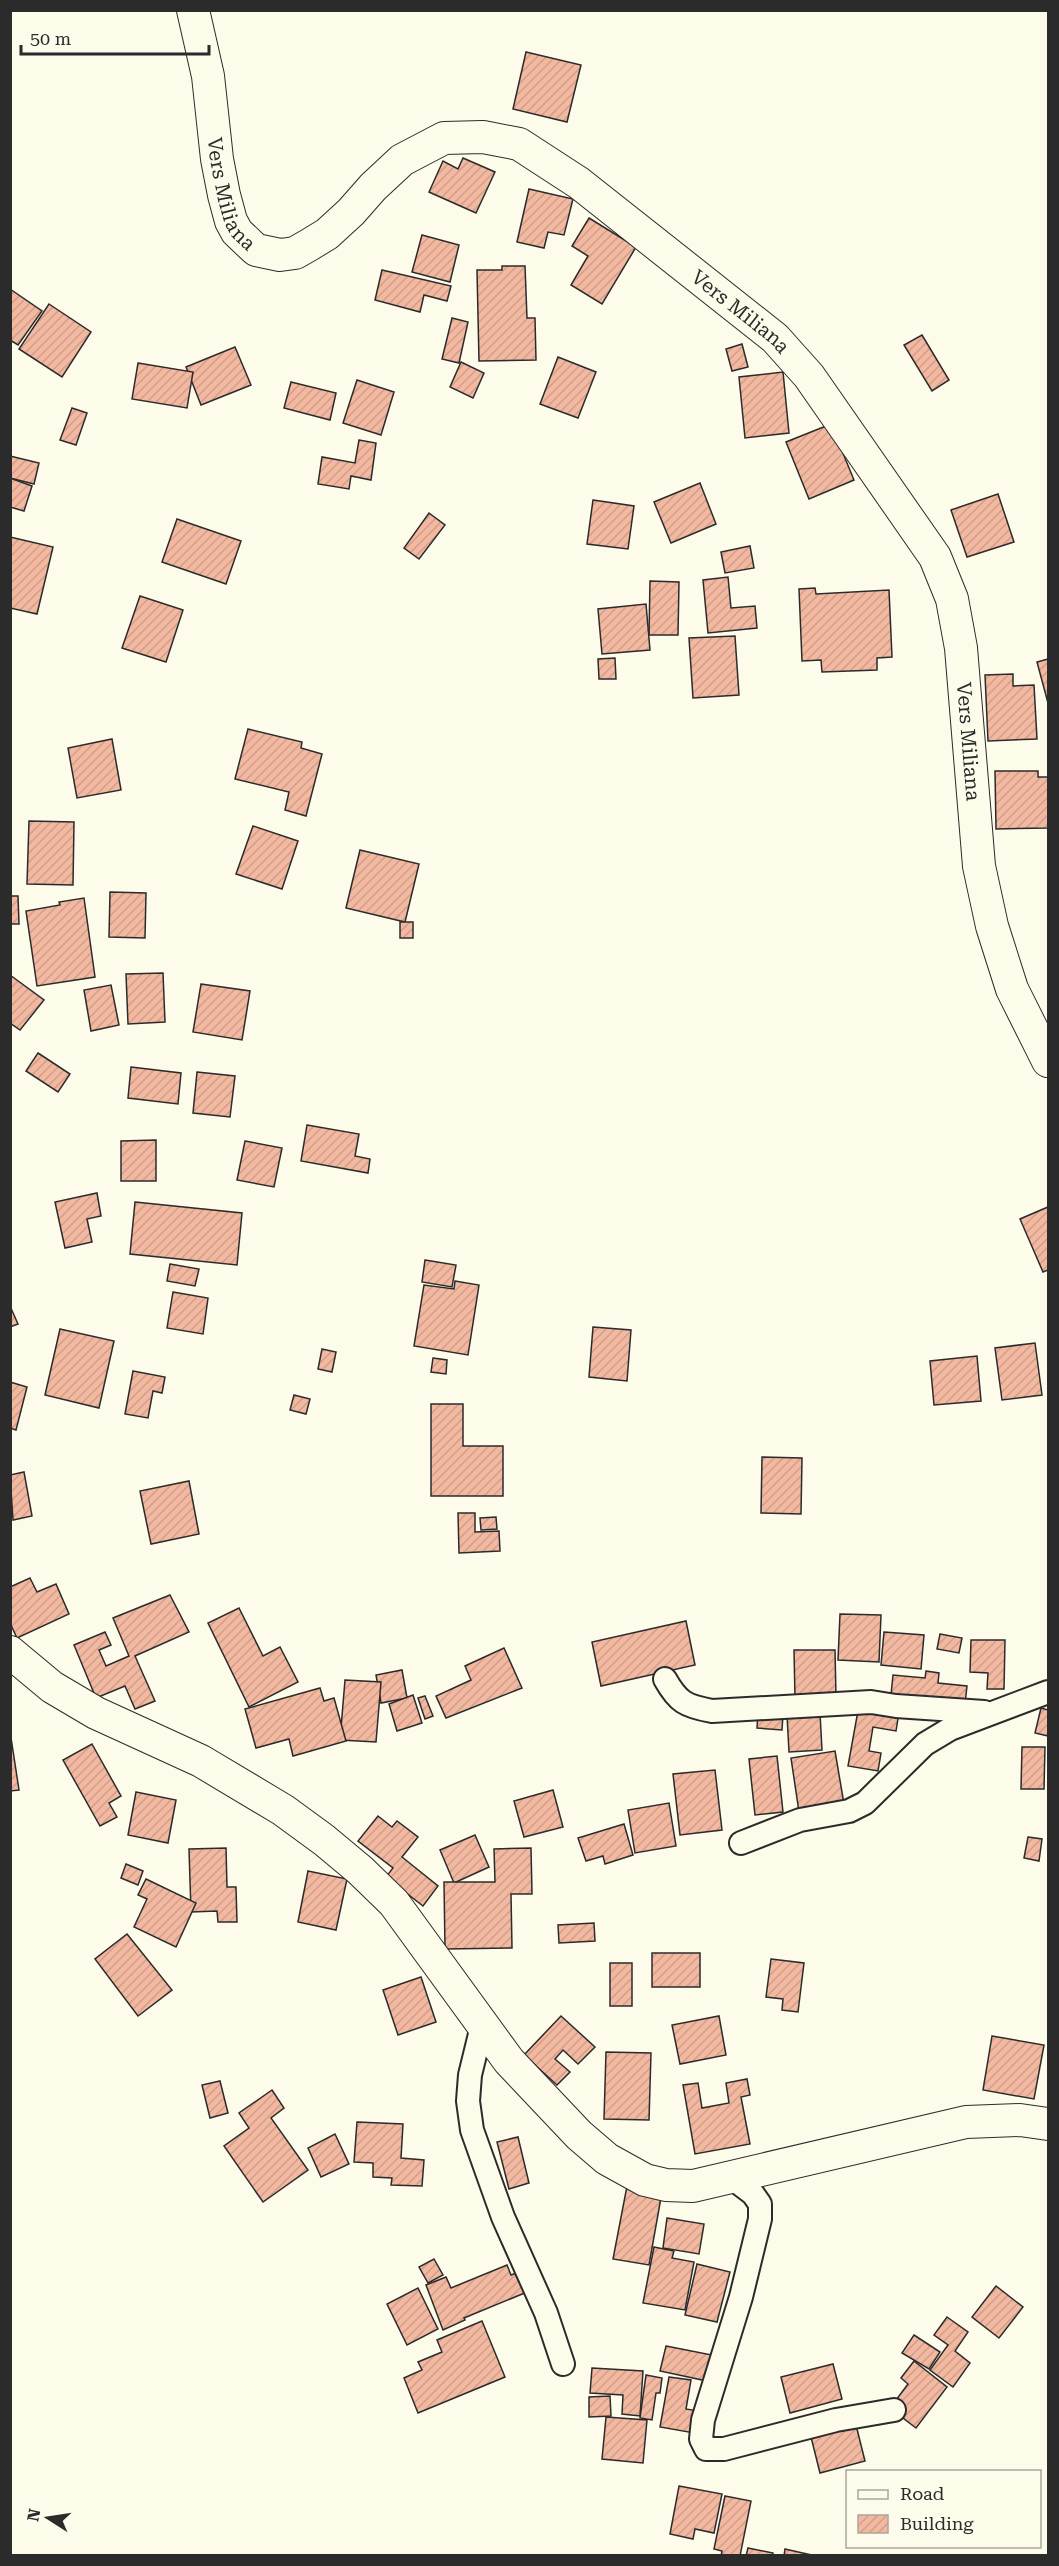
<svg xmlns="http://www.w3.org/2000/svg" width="1059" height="2566" font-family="'Roboto Serif',serif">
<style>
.building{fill:url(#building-hatch);stroke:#2b2b2b;stroke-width:1.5}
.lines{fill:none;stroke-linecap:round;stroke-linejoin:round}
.minor-casing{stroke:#2b2b2b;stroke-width:26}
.secondary-casing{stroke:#2b2b2b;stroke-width:34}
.minor{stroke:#fdfbea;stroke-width:22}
.secondary{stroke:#fdfbea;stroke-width:32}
.labels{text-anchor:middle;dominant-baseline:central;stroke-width:4.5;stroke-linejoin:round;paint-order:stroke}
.street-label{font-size:20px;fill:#2b2b2b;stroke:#fdfbea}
</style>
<defs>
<pattern id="building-hatch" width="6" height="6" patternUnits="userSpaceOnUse" patternTransform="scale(1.5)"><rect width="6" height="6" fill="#f2b8a0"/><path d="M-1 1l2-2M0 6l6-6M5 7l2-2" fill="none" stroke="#d09e8a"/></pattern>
</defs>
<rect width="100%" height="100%" fill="#fdfbea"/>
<!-- building -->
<g class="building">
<polygon points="526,52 581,65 567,122 513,109"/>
<polygon points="463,158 495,172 476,213 429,192 443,161 458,169"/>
<polygon points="529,189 573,199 564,235 548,232 544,248 517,242"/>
<polygon points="589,218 636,247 602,304 571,285 588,256 572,246"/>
<polygon points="422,235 459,245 450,282 412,272"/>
<polygon points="502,266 525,266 527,318 535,318 536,360 479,361 477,270 502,270"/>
<polygon points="382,270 451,286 447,301 424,295 420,312 375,300"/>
<polygon points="10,289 42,311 18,345 10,340"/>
<polygon points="49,304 91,332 62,377 19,349"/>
<polygon points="452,318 468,322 459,363 442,359"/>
<polygon points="922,335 949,380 932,391 904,345"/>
<polygon points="742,344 748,367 732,371 726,349"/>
<polygon points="235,347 251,385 201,405 186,367"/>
<polygon points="558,357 596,372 578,418 540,404"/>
<polygon points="461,362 484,373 473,398 450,387"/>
<polygon points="138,363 193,372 187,408 132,399"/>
<polygon points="783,372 789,433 745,438 739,377"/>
<polygon points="357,380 394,392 381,435 343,423"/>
<polygon points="291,382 336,393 330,420 284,408"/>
<polygon points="72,408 87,413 76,445 60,440"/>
<polygon points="831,424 854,480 809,499 786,442"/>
<polygon points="359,440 376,443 371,480 351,476 349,489 318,484 322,457 355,463"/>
<polygon points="10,456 39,463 34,484 10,478"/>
<polygon points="10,478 32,486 24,511 10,507"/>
<polygon points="700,483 716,524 671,543 654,502"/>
<polygon points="998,494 1014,542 967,557 951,510"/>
<polygon points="593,500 634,506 628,549 587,544"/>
<polygon points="429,513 445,525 419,559 404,548"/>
<polygon points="177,519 241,541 226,584 162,562"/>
<polygon points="10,537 53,547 37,614 10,608"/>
<polygon points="750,546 754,568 725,573 721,552"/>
<polygon points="728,577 731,608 755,606 757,628 708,633 703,580"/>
<polygon points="650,581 679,582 678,635 649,635"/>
<polygon points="815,588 816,594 889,590 892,657 877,658 877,670 822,672 821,660 802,661 799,589"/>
<polygon points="140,596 183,610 166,662 122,648"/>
<polygon points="646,604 650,650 602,654 598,609"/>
<polygon points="735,636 739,695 693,698 689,638"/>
<polygon points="615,658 616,679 599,679 598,659"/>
<polygon points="1048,659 1048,703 1037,662"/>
<polygon points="1013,674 1013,686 1034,685 1037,739 988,741 985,675"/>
<polygon points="248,729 302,742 301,748 322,754 306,816 285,810 289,792 235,779"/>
<polygon points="112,739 121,790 77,798 68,748"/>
<polygon points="995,771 1038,771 1038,777 1048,777 1048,828 996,829"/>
<polygon points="29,821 74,822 73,885 27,884"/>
<polygon points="253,826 298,841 282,889 236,874"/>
<polygon points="360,850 419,864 405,922 346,908"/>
<polygon points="110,892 146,893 145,938 109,937"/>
<polygon points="10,896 18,896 19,924 10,924"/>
<polygon points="84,898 95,977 37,986 26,911 60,905 59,902"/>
<rect x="400" y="922" width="13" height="16"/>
<polygon points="163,973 165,1022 128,1024 126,974"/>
<polygon points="10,975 44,1000 20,1030 10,1023"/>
<polygon points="201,984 250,991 242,1040 193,1032"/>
<polygon points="111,985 119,1025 91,1031 84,990"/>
<polygon points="38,1053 70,1074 58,1092 26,1071"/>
<polygon points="131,1067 181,1073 178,1104 128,1098"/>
<polygon points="197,1072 235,1076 230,1117 193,1113"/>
<polygon points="307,1125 359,1134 355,1156 370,1159 368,1173 301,1161"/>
<polygon points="156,1140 156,1181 121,1181 121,1141"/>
<polygon points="245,1141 282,1148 274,1187 237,1180"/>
<polygon points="97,1193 101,1216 87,1219 92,1242 65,1248 55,1202"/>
<polygon points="135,1202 242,1213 237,1265 130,1254"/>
<polygon points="1048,1207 1048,1270 1043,1272 1020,1219"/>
<polygon points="425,1260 456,1265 452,1287 422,1282"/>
<polygon points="170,1264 199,1269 195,1286 167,1281"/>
<polygon points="455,1281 479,1285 468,1355 414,1346 424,1285 454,1289"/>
<polygon points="173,1292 208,1298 203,1334 167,1328"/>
<polygon points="10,1306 18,1324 10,1327"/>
<polygon points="593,1327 631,1330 627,1381 589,1377"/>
<polygon points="60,1329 114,1341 99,1408 45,1395"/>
<polygon points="1035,1343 1042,1395 1002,1400 995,1348"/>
<polygon points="322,1349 336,1352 332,1372 318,1369"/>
<polygon points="977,1356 981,1401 934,1405 930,1361"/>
<polygon points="433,1358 447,1360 446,1374 431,1372"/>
<polygon points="133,1371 165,1377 162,1393 153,1391 148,1418 125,1414"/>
<polygon points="10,1382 27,1387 16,1430 10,1428"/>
<polygon points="294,1395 310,1399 306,1414 290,1410"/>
<polygon points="431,1404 463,1404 463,1446 503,1446 503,1496 431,1496"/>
<polygon points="762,1457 802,1458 801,1514 761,1513"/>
<polygon points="24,1472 32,1516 13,1520 10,1475"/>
<polygon points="189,1481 199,1534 151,1544 140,1491"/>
<polygon points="458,1513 475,1513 475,1532 499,1531 500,1551 459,1553"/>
<polygon points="496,1517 497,1529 481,1530 480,1518"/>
<polygon points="30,1578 37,1592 56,1584 69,1614 17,1638 10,1623 10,1587"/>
<polygon points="170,1595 189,1632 135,1656 155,1701 135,1709 125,1686 96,1698 74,1645 105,1632 111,1645 99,1650 106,1666 129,1656 113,1618"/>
<polygon points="239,1608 263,1656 280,1647 298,1682 249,1707 208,1623"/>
<polygon points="840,1614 881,1615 879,1662 838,1660"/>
<polygon points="686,1621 695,1665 601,1686 592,1642"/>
<polygon points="884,1632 924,1635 921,1669 881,1665"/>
<polygon points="940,1634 962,1638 959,1653 937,1649"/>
<polygon points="971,1640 1005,1640 1004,1689 987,1689 988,1673 970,1672"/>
<polygon points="504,1648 522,1688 446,1718 436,1696 471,1680 465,1666"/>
<polygon points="794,1650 835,1650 836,1697 795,1698"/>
<polygon points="402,1670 407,1698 381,1703 376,1675"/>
<polygon points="926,1671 939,1673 938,1683 967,1686 965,1704 891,1695 893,1675 925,1678"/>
<polygon points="345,1680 381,1682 376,1742 340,1740"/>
<polygon points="320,1688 324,1701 334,1698 346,1741 293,1756 289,1739 256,1748 245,1709"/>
<polygon points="413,1695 422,1723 397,1731 389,1704"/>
<polygon points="425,1696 433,1716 425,1719 418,1698"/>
<polygon points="859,1705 899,1712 896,1731 873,1727 869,1751 881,1753 878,1771 848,1766"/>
<polygon points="1041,1708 1048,1710 1048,1736 1035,1733"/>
<polygon points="758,1712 783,1714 782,1730 757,1728"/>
<polygon points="820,1713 822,1750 789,1752 787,1715"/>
<polygon points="10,1731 19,1790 10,1791"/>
<polygon points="92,1744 121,1796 109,1803 117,1817 100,1826 63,1760"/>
<polygon points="1022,1747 1045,1747 1044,1789 1021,1789"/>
<polygon points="835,1751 844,1804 799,1812 791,1758"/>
<polygon points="777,1756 783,1812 755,1815 749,1759"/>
<polygon points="715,1770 722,1830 680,1835 673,1774"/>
<polygon points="553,1790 563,1827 524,1837 514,1801"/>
<polygon points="136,1792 176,1800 168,1843 128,1835"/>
<polygon points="669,1803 676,1846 635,1853 628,1810"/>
<polygon points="378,1816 392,1827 397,1821 418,1837 402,1857 438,1886 423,1906 386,1877 393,1868 358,1841"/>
<polygon points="624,1824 633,1855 605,1864 603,1856 586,1861 578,1838"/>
<polygon points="475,1835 489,1867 454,1883 440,1850"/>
<polygon points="1028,1837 1042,1839 1039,1861 1024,1858"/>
<polygon points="226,1848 227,1887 236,1887 237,1922 218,1922 217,1911 191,1912 189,1849"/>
<polygon points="531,1848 532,1894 511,1894 512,1948 445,1949 444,1882 495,1882 494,1849"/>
<polygon points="126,1864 143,1871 138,1885 121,1878"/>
<polygon points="308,1871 347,1879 336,1930 298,1922"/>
<polygon points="146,1879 196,1903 176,1947 134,1927 147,1899 138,1895"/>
<polygon points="594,1923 595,1941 559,1943 558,1925"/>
<polygon points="127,1934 172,1990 138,2016 95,1959"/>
<rect x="652" y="1953" width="48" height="34"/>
<polygon points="771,1959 804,1963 798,2012 782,2010 783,1999 766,1997"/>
<rect x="610" y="1963" width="22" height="43"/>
<polygon points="421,1977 436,2022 398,2035 383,1990"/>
<polygon points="561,2016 595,2047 578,2064 563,2050 555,2059 570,2072 557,2085 524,2055"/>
<polygon points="719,2016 726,2055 680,2064 672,2025"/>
<polygon points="992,2036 1044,2045 1034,2099 983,2090"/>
<polygon points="606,2052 651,2053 649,2120 604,2119"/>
<polygon points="747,2079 750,2095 741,2097 750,2144 695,2154 683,2085 698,2083 702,2108 729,2103 726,2083"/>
<polygon points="220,2081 228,2113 210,2118 202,2085"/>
<polygon points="272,2090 284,2108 271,2118 308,2170 263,2202 224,2146 249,2128 239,2113"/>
<polygon points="357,2122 403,2124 401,2158 424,2160 422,2186 391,2185 392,2178 373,2177 373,2163 354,2162"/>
<polygon points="335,2134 349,2164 321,2177 308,2148"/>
<polygon points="518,2137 529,2183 509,2189 497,2142"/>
<polygon points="627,2186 662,2192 649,2265 613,2259"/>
<polygon points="667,2218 704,2224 699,2254 663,2248"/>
<polygon points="654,2247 674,2251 672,2258 694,2262 685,2310 643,2303"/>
<polygon points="434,2259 443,2275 428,2283 419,2267"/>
<polygon points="697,2264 730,2272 717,2322 685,2315"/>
<polygon points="507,2265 511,2275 524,2270 532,2290 464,2318 465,2320 443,2330 426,2285 446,2277 451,2288"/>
<polygon points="996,2286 1023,2307 999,2338 972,2317"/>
<polygon points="418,2288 438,2329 407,2345 387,2304"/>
<polygon points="947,2317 968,2332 955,2351 970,2363 953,2387 930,2370 948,2345 934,2335"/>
<polygon points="482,2321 505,2377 418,2413 404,2378 422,2370 418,2362 442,2352 437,2340"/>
<polygon points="914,2335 940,2352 929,2369 902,2353"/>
<polygon points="666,2346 712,2355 707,2381 660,2371"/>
<polygon points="914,2361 947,2387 916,2428 890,2408 908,2384 901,2378"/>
<polygon points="833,2364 842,2399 790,2413 781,2377"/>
<polygon points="592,2368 643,2371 640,2416 622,2414 623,2395 590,2393"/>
<polygon points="646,2375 662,2378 660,2393 656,2393 652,2420 640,2418"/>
<polygon points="669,2377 691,2380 686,2409 698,2411 694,2433 660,2427"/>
<polygon points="610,2396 611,2416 589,2417 589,2397"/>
<polygon points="852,2409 865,2461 820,2473 807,2421"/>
<polygon points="606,2417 647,2420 643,2463 602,2459"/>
<polygon points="679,2486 722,2494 714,2533 695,2529 693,2539 670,2534"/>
<polygon points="725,2496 751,2501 740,2556 721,2556 722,2551 714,2549"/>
<polygon points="748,2548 773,2553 772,2556 746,2556"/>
<polygon points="785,2549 816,2556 784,2556"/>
</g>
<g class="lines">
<defs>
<g id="minor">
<path d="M665,1679C678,1702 685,1706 712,1711L871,1702L896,1706L984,1712"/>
<polyline points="741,1843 800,1820 849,1811 865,1803 925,1744 950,1729 1048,1692"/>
<polyline points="482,2026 470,2075 468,2101 472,2130 503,2217 546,2313 563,2364"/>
<polyline points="732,2178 753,2194 760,2204 760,2219 741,2297 703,2420 701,2439 706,2449 724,2449 836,2420 894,2410"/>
</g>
<g id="secondary">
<path id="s1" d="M193,10L208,76L217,159L224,195L231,221L237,232L256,250L280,255L295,253L309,245L327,234L351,212L373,187L402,160L444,138L483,137L519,144L579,183L775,338L809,376L935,557L952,599L961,648L979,866L992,926L1012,989L1048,1061"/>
<polyline points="10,1652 52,1687 96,1713 201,1761 283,1810 324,1840 360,1870 394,1903 509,2061 579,2135 607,2159 645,2180 666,2185 693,2186 966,2122 1020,2120 1048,2124"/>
</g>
</defs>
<!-- minor casing -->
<use href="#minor" class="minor-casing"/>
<!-- secondary casing -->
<use href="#secondary" class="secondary-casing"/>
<!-- minor -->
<use href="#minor" class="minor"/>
<!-- secondary -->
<use href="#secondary" class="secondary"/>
</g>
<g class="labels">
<!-- street labels -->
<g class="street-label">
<text stroke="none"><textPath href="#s1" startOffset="189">Vers Miliana</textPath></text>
<text stroke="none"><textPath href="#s1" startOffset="837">Vers Miliana</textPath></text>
<text stroke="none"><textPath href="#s1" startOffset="1341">Vers Miliana</textPath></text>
</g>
</g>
<!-- border -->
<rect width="1059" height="2566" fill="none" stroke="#2b2b2b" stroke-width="24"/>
<!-- legend -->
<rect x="846" y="2470" width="195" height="78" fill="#fdfbea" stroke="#a9a89e" stroke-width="1.5"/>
<rect x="858" y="2490" width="30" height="9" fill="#fdfbea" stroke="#a9a89e" stroke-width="1.5"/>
<text x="900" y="2500" font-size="18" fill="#2b2b2b">Road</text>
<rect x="858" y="2515" width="30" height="18" fill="url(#building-hatch)" stroke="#a9a89e" stroke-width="1.5"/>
<text x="900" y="2530" font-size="18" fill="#2b2b2b">Building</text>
<!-- north arrow -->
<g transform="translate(48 2518) rotate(282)" stroke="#fdfbea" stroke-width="4.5" paint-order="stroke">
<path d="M0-4.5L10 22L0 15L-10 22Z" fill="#2b2b2b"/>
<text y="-9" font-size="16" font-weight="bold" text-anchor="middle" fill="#2b2b2b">N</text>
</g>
<!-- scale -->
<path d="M21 45v9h188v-9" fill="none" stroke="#2b2b2b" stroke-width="3"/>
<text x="30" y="45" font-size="18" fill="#2b2b2b" stroke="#fdfbea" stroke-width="4.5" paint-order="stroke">50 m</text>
</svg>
